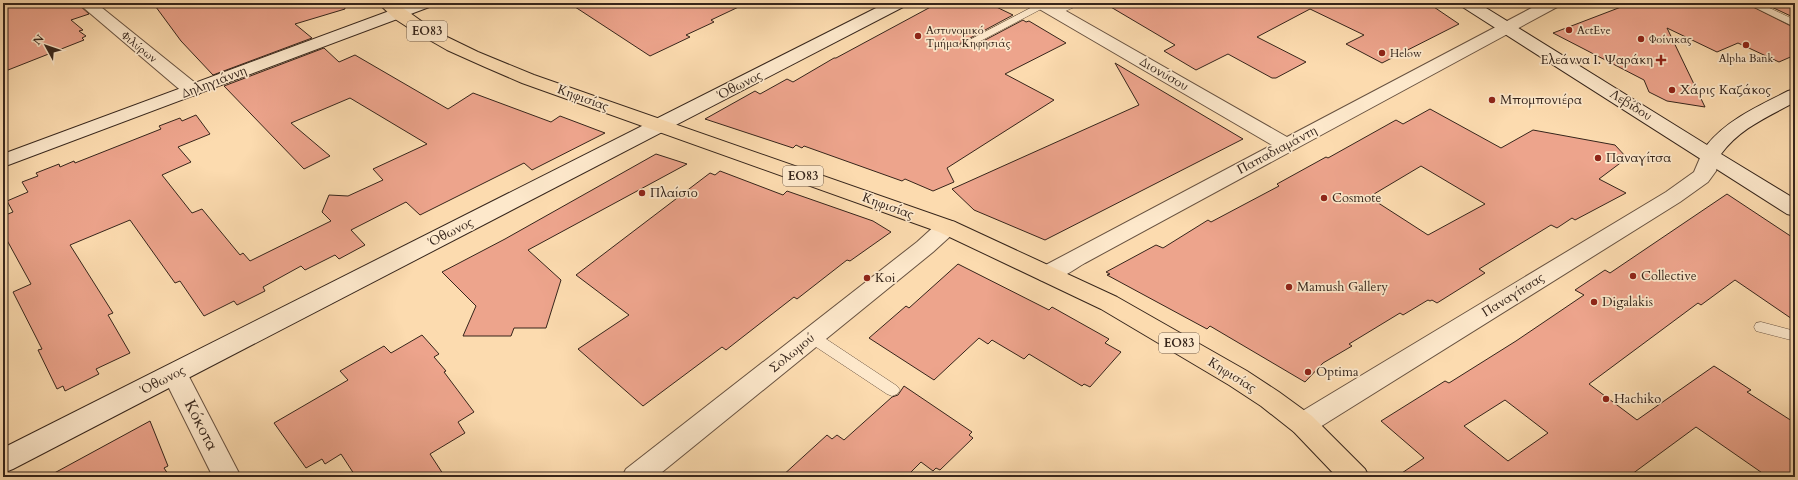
<svg xmlns="http://www.w3.org/2000/svg" width="1798" height="480" font-family="Cardo,serif">
<style>
.building{fill:#eda48c;stroke:#36251b;fill-rule:evenodd}
.lines{fill:none;stroke-linecap:round;stroke-linejoin:round}
.lane-casing{stroke:#685240;stroke-width:1}
.street-casing{stroke:#685240;stroke-width:2}
.secondary-casing{stroke:#36251b;stroke-width:2}
.primary-casing{stroke:#36251b;stroke-width:2}
.lane{fill:#fde8cb;fill-rule:evenodd}
.street{fill:#fde8cb;fill-rule:evenodd}
.secondary{fill:#fde8cb;fill-rule:evenodd}
.primary{fill:#fcdbaf;fill-rule:evenodd}
.poi-dot{fill:#8f2418;stroke:#fde8cb;stroke-width:1.5}
.labels{text-anchor:middle;dominant-baseline:central;stroke-width:3.5;stroke-linejoin:round;paint-order:stroke}
.far-poi-label{font-size:11px;fill:#36251b;stroke:#fde8cb;text-anchor:start}
.far-street-label{font-size:11px;fill:#36251b;stroke:#fde8cb}
.shield{fill:#fde8cb;stroke:#726050;stroke-width:1}
.shield-label{font-size:12px;font-weight:bold;fill:#36251b}
.poi-label{font-size:13px;fill:#36251b;stroke:#fde8cb;text-anchor:start}
.street-label{font-size:13px;fill:#36251b;stroke:#fde8cb}
.near-street-label{font-size:16px;fill:#36251b;stroke:#fde8cb}
</style>
<rect width="100%" height="100%" fill="#fcdbaf"/>
<filter id="stains"><feTurbulence type="fractalNoise" baseFrequency=".005" numOctaves="4"/><feColorMatrix values="0 0 0 0 .2 0 0 0 0 .09 0 0 0 0 .02 0 0 0 .5 -.17"/></filter>
<radialGradient id="worn" r=".72"><stop offset=".6" stop-color="#630" stop-opacity="0"/><stop offset="1" stop-color="#630" stop-opacity=".3"/></radialGradient>
<!-- building -->
<g class="building">
<polygon points="3,3 77,3 89,14 71,20 83,30 79,31 86,36 82,38 84,40 3,72"/>
<polygon points="153,3 344,3 345,9 295,24 312,38 213,75 181,41"/>
<polygon points="569,3 747,3 711,20 714,22 686,35 690,37 650,56"/>
<polygon points="938,3 988,3 1013,15 959,44 959,46 961,48 970,48 1023,20 1026,22 1029,21 1066,43 1005,74 1054,100 947,168 954,182 933,191 905,179 902,181 804,146 802,148 796,145 793,148 705,119 755,91 760,94 787,79 793,82 834,58 836,58"/>
<polygon points="1104,3 1428,3 1459,24 1382,63 1346,44 1364,35 1310,9 1257,37 1306,62 1276,78 1272,78 1228,54 1196,70 1164,51 1175,45"/>
<polygon points="1613,3 1745,3 1795,28 1795,55 1779,62 1738,43 1717,52 1667,28 1705,107 1667,101 1649,92 1644,80 1553,33 1621,7"/>
<polygon points="1763,3 1795,3 1795,18"/>
<polygon points="324,48 339,62 355,55 448,109 473,93 551,122 560,116 605,133 532,170 524,163 420,215 406,202 351,230 365,245 339,259 335,255 305,270 301,266 263,287 265,291 237,305 234,301 204,316 180,281 175,283 130,220 70,245 113,313 108,315 130,353 96,369 99,374 65,391 63,386 57,389 38,350 42,349 13,292 31,284 3,233 3,216 13,212 7,201 28,192 22,182 38,176 36,173 59,164 60,167 74,161 75,163 161,129 159,126 180,118 182,121 196,115 210,134 178,147 191,162 162,175 192,213 202,209 240,255 243,253 250,261 331,221 322,212 329,195 348,196 383,180 373,169 427,144 350,98 291,123 330,156 304,169 224,86"/>
<polygon points="1115,63 1243,139 1045,240 974,210 952,189 1139,105"/>
<path d="M1430,109L1501,148L1533,130L1615,145L1627,158L1599,179L1626,193L1575,220L1572,218L1557,228L1551,225L1479,269L1485,273L1437,303L1432,300L1430,301L1428,300L1403,315L1400,313L1349,344L1352,346L1323,363L1305,382L1210,326L1207,329L1107,275L1110,274L1106,272L1156,245L1163,248L1208,220L1211,222L1279,186L1277,184L1326,157L1328,158L1396,120L1403,124ZM1421,166L1485,204L1428,235L1369,197Z"/>
<polygon points="656,154 687,164 528,250 561,280 546,328 514,328 511,336 463,336 476,306 442,272 505,239"/>
<polygon points="720,171 783,195 787,191 873,221 891,232 850,261 847,260 797,299 794,297 726,350 722,347 643,406 578,349 629,315 576,275 710,173 715,175"/>
<path d="M1727,194L1795,239V321L1735,280L1701,305L1698,303L1589,384L1637,420L1714,366L1751,390L1747,392L1795,423V477H1768L1696,427L1628,477H1396L1424,458L1381,421L1445,381L1449,383L1516,341L1584,295L1575,290L1605,270L1610,273ZM1505,400L1548,433L1508,461L1464,426Z"/>
<polygon points="958,264 1049,310 1052,307 1109,339 1105,343 1121,352 1090,387 1084,384 1082,386 1029,354 1024,359 992,340 988,344 979,338 934,380 869,338 906,306 909,308"/>
<polygon points="422,335 439,354 434,357 446,371 444,372 474,412 458,422 465,433 430,454 445,477 356,477 341,454 325,464 322,459 306,468 274,423 348,380 340,371 384,346 391,353"/>
<polygon points="904,386 972,432 969,435 973,438 940,470 936,468 933,471 921,462 906,477 781,477 827,435 832,439 837,435 844,440 892,397 898,395"/>
<polygon points="150,421 168,466 164,468 170,477 47,477"/>
</g>
<g class="lines">
<defs>
<g id="lane">
<polygon points="1040,3 1047,3 1049,5 969,47 961,47 960,45"/>
<polygon points="1070,3 1083,3 1059,14 1056,15 1051,12"/>
<polygon points="1746,3 1759,3 1795,20 1795,27"/>
<polygon points="1761,322 1795,331 1795,341 1756,331 1754,327 1756,323"/>
<polygon points="812,332 817,333 897,386 900,390 897,394 892,396 887,394 807,341 805,337 807,333"/>
</g>
<g id="street">
<polygon points="78,3 96,3 199,86 201,90 199,94 192,96 185,94"/>
<path d="M1032,3H1052L1287,137L1541,3H1561L1559,6L1085,263C1071,271 1056,284 1040,280L1037,274L1040,268L1272,145L1034,6Z"/>
<polygon points="1710,149 1717,151 1720,155 1716,171 1708,182 1680,202 1312,432 1303,435 1294,432 1290,424 1294,416 1666,192 1694,172 1703,151"/>
<polygon points="947,220 955,222 958,227 955,232 933,252 656,477 622,477 626,469 917,242 939,222"/>
<polygon points="175,364 184,367 241,477 213,477 162,374 166,367"/>
</g>
<g id="secondary">
<polygon points="411,3 434,3 432,6 3,167 3,154"/>
<polygon points="886,3 907,3 905,6 13,469 3,473 3,448"/>
<path d="M1459,3H1478L1707,145C1728,119 1759,106 1788,91L1795,89V102C1768,117 1740,128 1721,154L1795,199V216L1787,214L1461,6Z"/>
</g>
<polygon id="primary" points="378,3 396,3 424,23 441,34 478,52 534,75 955,222 1117,297 1247,371 1279,392 1312,416 1365,469 1369,477 1337,477 1294,432 1261,406 1229,385 1101,309 939,232 522,83 485,67 447,50 412,30 395,19"/>
</defs>
<!-- lane casing -->
<use href="#lane" class="lane-casing"/>
<!-- street casing -->
<use href="#street" class="street-casing"/>
<!-- secondary casing -->
<use href="#secondary" class="secondary-casing"/>
<!-- primary casing -->
<use href="#primary" class="primary-casing"/>
<!-- lane -->
<use href="#lane" class="lane"/>
<!-- street -->
<use href="#street" class="street"/>
<!-- secondary -->
<use href="#secondary" class="secondary"/>
<!-- primary -->
<use href="#primary" class="primary"/>
</g>
<!-- markers -->
<g class="poi-dot">
<circle cx="1569" cy="30" r="4"/>
<circle cx="918" cy="36" r="4"/>
<circle cx="1641" cy="39" r="4"/>
<circle cx="1746" cy="45" r="4"/>
<circle cx="1382" cy="53" r="4"/>
<path d="M1659 54h4v4h4v4h-4v4h-4v-4h-4v-4h4z"/>
<circle cx="1672" cy="90" r="4"/>
<circle cx="1492" cy="100" r="4"/>
<circle cx="1598" cy="158" r="4"/>
<circle cx="642" cy="193" r="4"/>
<circle cx="1324" cy="198" r="4"/>
<circle cx="1633" cy="276" r="4"/>
<circle cx="867" cy="278" r="4"/>
<circle cx="1289" cy="287" r="4"/>
<circle cx="1594" cy="302" r="4"/>
<circle cx="1308" cy="372" r="4"/>
<circle cx="1606" cy="399" r="4"/>
</g>
<g class="labels">
<!-- far-poi labels -->
<g class="far-poi-label">
<text x="926" y="30">Αστυνομικό<tspan x="926" dy="13">Τμήμα Κηφησιάς</tspan></text>
<text x="1577" y="30">ActEve</text>
<text x="1649" y="39">Φοίνικας</text>
<text x="1390" y="53">Helow</text>
<text x="1746" y="58" text-anchor="middle">Alpha Bank</text>
</g>
<!-- far-street labels -->
<g class="far-street-label">
<text transform="translate(139 47) rotate(39)">Φιλύρων</text>
</g>
<!-- shield labels -->
<g class="shield">
<rect x="407" y="21" width="40" height="20" rx="3"/>
<rect x="783" y="166" width="40" height="20" rx="3"/>
<rect x="1159" y="333" width="40" height="20" rx="3"/>
</g>
<g class="shield-label">
<text x="427" y="31">ΕΟ83</text>
<text x="803" y="176">ΕΟ83</text>
<text x="1179" y="343">ΕΟ83</text>
</g>
<!-- poi labels -->
<g class="poi-label">
<text x="1653" y="60" text-anchor="end">Ελεάννα Ι. Ψαράκη</text>
<text x="1680" y="90">Χάρις Καζάκος</text>
<text x="1500" y="100">Μπομπονιέρα</text>
<text x="1606" y="158">Παναγίτσα</text>
<text x="650" y="193">Πλαίσιο</text>
<text x="1332" y="198">Cosmote</text>
<text x="1641" y="276">Collective</text>
<text x="875" y="278">Koi</text>
<text x="1297" y="287">Mamush Gallery</text>
<text x="1602" y="302">Digalakis</text>
<text x="1316" y="372">Optima</text>
<text x="1614" y="399">Hachiko</text>
</g>
<!-- street labels -->
<g class="street-label">
<text transform="translate(1164 74) rotate(30)">Διονύσου</text>
<text transform="translate(214 82) rotate(-21)">Δηληγιάννη</text>
<text transform="translate(740 85) rotate(-27)">Όθωνος</text>
<text transform="translate(583 98) rotate(20)">Κηφισίας</text>
<text transform="translate(1631 105) rotate(32)">Λεβίδου</text>
<text transform="translate(1277 150) rotate(-28)">Παπαδιαμάντη</text>
<text transform="translate(888 206) rotate(20)">Κηφισίας</text>
<text transform="translate(451 232) rotate(-27)">Όθωνος</text>
<text transform="translate(1513 295) rotate(-32)">Παναγίτσας</text>
<text transform="translate(792 353) rotate(-39)">Σολωμού</text>
<text transform="translate(1232 375) rotate(32)">Κηφισίας</text>
<text transform="translate(163 380) rotate(-27)">Όθωνος</text>
</g>
<!-- near-street labels -->
<g class="near-street-label">
<text transform="translate(201 425) rotate(63)">Κόκοτα</text>
</g>
</g>
<!-- margin -->
<rect width="1798" height="480" fill="none" stroke="#fcdbaf" stroke-width="16"/>
<rect x="4" y="4" width="1790" height="472" fill="none" stroke="#36251b" stroke-width="2"/>
<rect x="8" y="8" width="1782" height="464" fill="none" stroke="#36251b"/>
<!-- north arrow -->
<g transform="translate(46 46) rotate(310)" stroke="#fde8cb" stroke-width="3" paint-order="stroke">
<path d="M0-3L7 15L0 10L-7 15Z" fill="#36251b"/>
<text y="-6" font-size="11" font-weight="bold" text-anchor="middle" fill="#36251b">N</text>
</g>
<rect width="100%" height="100%" filter="url(#stains)"/>
<rect width="100%" height="100%" fill="url(#worn)"/>
</svg>
